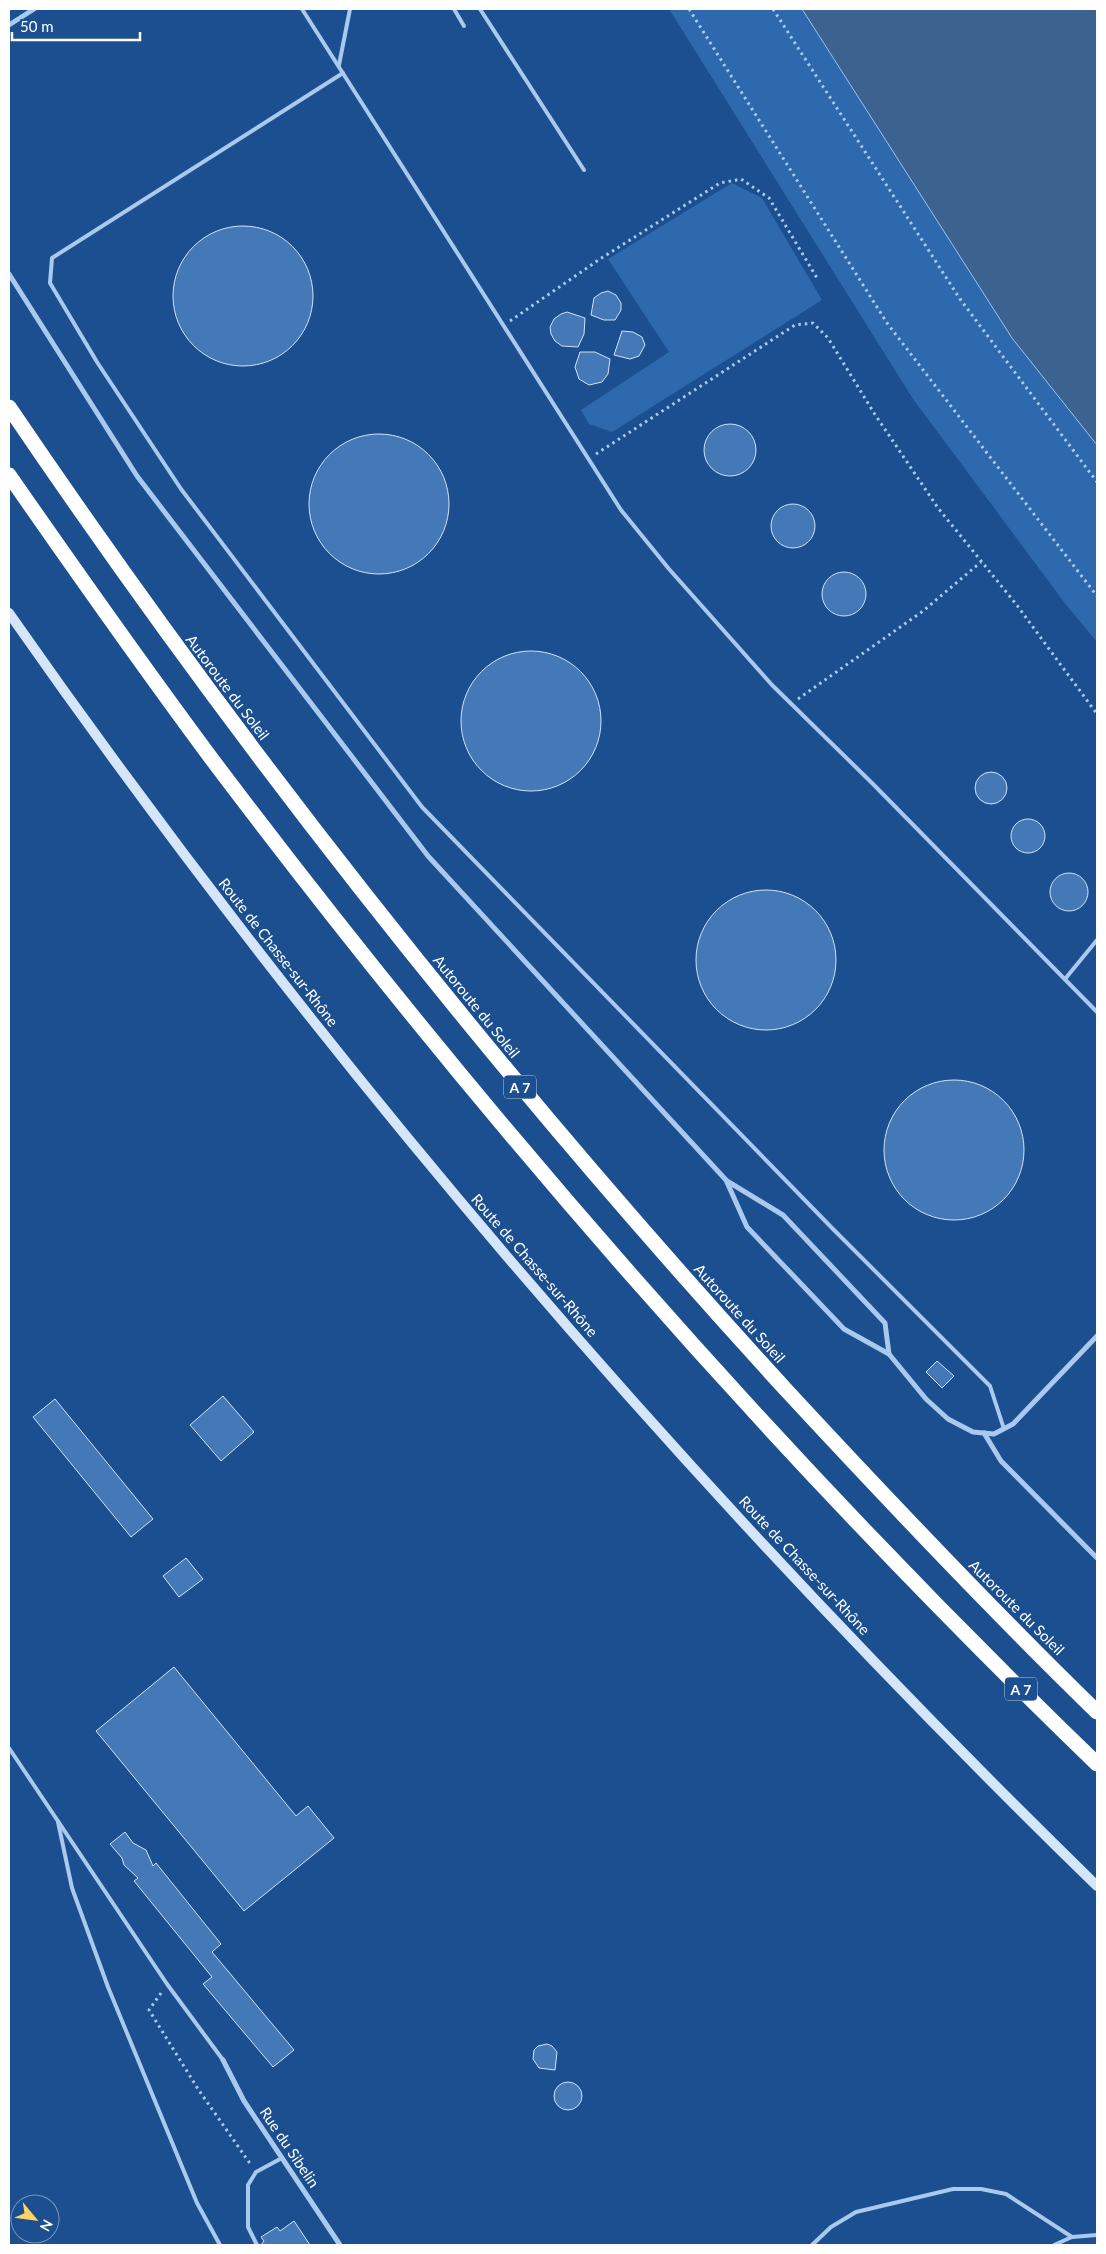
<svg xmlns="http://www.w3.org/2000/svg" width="1106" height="2254" font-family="Lato,sans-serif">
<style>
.green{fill:#2e69ad}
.water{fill:#3c6290;stroke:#9cc4f0}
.building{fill:#4478b7;stroke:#cfe3fa}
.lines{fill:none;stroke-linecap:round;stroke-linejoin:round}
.path{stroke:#a9c9ee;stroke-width:3;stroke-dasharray:2.5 4;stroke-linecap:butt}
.lane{stroke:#a9c9ee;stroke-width:4}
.street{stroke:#a9c9ee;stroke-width:5}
.secondary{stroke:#d6e6fa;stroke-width:10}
.highway{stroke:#fff;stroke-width:15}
.labels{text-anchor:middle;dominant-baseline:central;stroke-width:4.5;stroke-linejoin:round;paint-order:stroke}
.shield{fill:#1b4f8f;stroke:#bbcadd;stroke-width:1}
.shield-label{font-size:14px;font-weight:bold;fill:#fff}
.street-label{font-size:15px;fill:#fff;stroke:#1b4f8f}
</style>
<rect width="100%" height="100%" fill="#1b4f8f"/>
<!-- green -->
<g class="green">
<polygon points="669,9 802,9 1012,338 1097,445 1097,642 1067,606 913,399"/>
<polygon points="732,183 762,198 822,300 612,432 589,424 581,410 669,352 608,259"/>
</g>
<!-- water -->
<polygon class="water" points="802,9 1097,9 1097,445 1012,338"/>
<!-- building -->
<g class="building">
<circle cx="243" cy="296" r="70"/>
<polygon points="608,291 616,295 621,303 621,310 615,320 604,320 591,315 594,298 601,293"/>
<polygon points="567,312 585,318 584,334 578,347 562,346 555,341 551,334 550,327 554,319 561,314"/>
<polygon points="622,331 633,332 642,337 645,345 639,356 630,359 614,355"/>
<polygon points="580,352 595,352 610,359 608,374 602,382 589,385 579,379 575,367"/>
<circle cx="730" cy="450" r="26"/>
<circle cx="379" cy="504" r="70"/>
<circle cx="793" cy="526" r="22"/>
<circle cx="844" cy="594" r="22"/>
<circle cx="531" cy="721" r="70"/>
<circle cx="991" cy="788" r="16"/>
<circle cx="1028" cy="836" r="17"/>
<circle cx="1069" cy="892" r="19"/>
<circle cx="766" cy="960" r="70"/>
<circle cx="954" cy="1150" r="70"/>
<polygon points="937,1361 954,1376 942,1388 926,1372"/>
<polygon points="223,1396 254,1432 221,1461 190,1425"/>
<polygon points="55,1399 153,1519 131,1537 33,1417"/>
<polygon points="186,1558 203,1579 179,1597 163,1576"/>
<polygon points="174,1667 296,1816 308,1806 334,1838 244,1911 96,1731"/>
<polygon points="125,1832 133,1843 146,1850 153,1866 156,1863 221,1944 212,1952 294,2050 273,2067 203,1984 212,1977 134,1881 138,1878 124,1865 122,1858 110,1844"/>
<polygon points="547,2044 552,2046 557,2052 555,2070 539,2068 533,2059 534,2050 538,2046"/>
<circle cx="568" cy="2096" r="14"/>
<polygon points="294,2221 310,2245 261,2245 264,2241 261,2237 277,2227 280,2231"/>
</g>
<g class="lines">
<!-- path -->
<g class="path">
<polyline points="689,9 887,323 1097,596"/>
<polyline points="773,9 960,299 1097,482"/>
<polyline points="510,321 600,259 720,183 741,179 769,198 817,278"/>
<polyline points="596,454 795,325 813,323 828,338 874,413 938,508 1016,604 1097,714"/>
<polyline points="798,699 923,611 981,562"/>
<polyline points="161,1993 149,2010 198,2089 251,2165"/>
</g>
<!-- lane -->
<g class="lane">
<polyline points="302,9 621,510 669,569 772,685 873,784 1097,1012"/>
<polyline points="454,9 464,26"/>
<polyline points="480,9 584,170"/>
<polyline points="339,65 350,9"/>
<polyline points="343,73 52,258 50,283 97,362 181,489 422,807 832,1228 990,1386 1004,1429"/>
<polyline points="1065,979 1097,940"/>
<polyline points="9,1748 167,1984 223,2060"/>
<polyline points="58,1822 72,1888 108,1987 197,2203 220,2245"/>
<polyline points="257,2245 248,2227 248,2185 256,2172 282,2158"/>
<polyline points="812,2245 831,2227 856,2212 953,2189 981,2189 1006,2194 1072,2237 1097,2235"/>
<polyline points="1054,2245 1072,2237"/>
</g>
<!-- street -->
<g class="street">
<polyline points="9,25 34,9"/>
<polyline points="9,274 137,476 428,856 726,1180 747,1227 844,1329 889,1354 926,1399 948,1419 973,1432 994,1434 1013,1424 1097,1336"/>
<polyline points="727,1181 783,1215 885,1323 889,1354"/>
<polyline points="984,1433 1001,1461 1097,1558"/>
<polyline points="223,2060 244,2101 340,2245"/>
</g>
<!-- secondary -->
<path class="secondary" d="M9,613C329,1071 697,1496 1097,1886"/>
<!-- highway -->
<g class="highway">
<path d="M9,407C244,754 505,1083 788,1392C889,1501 991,1609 1097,1712"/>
<path d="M9,475C75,570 142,665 211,758C480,1115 776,1454 1097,1764"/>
</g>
</g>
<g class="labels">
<!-- shield labels -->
<g class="shield">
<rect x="504" y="1075.5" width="32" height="23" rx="4"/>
<rect x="1005" y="1677.5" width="32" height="23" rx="4"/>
</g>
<g class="shield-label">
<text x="520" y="1087">A 7</text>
<text x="1021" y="1689">A 7</text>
</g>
<!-- street labels -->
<g class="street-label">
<text transform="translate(228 687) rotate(53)">Autoroute du Soleil</text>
<text transform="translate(279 952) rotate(52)">Route de Chasse-sur-Rhône</text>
<text transform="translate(477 1006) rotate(51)">Autoroute du Soleil</text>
<text transform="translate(535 1265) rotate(49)">Route de Chasse-sur-Rhône</text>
<text transform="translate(740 1313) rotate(48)">Autoroute du Soleil</text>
<text transform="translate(805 1565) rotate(47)">Route de Chasse-sur-Rhône</text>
<text transform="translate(1017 1607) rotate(45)">Autoroute du Soleil</text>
<text transform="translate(290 2147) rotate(56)">Rue du Sibelin</text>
</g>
</g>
<!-- border -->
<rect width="1106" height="2254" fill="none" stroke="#ffffff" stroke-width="20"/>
<!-- north arrow -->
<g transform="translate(35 2219) rotate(119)"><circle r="24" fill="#1b4f8f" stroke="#7695bc"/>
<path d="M0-4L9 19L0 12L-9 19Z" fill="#ffd166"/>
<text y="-8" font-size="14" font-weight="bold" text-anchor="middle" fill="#ffffff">N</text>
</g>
<!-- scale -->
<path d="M12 32v8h128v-8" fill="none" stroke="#ffffff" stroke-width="2.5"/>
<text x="20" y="32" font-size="15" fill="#ffffff" stroke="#1b4f8f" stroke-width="4" paint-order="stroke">50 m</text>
</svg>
